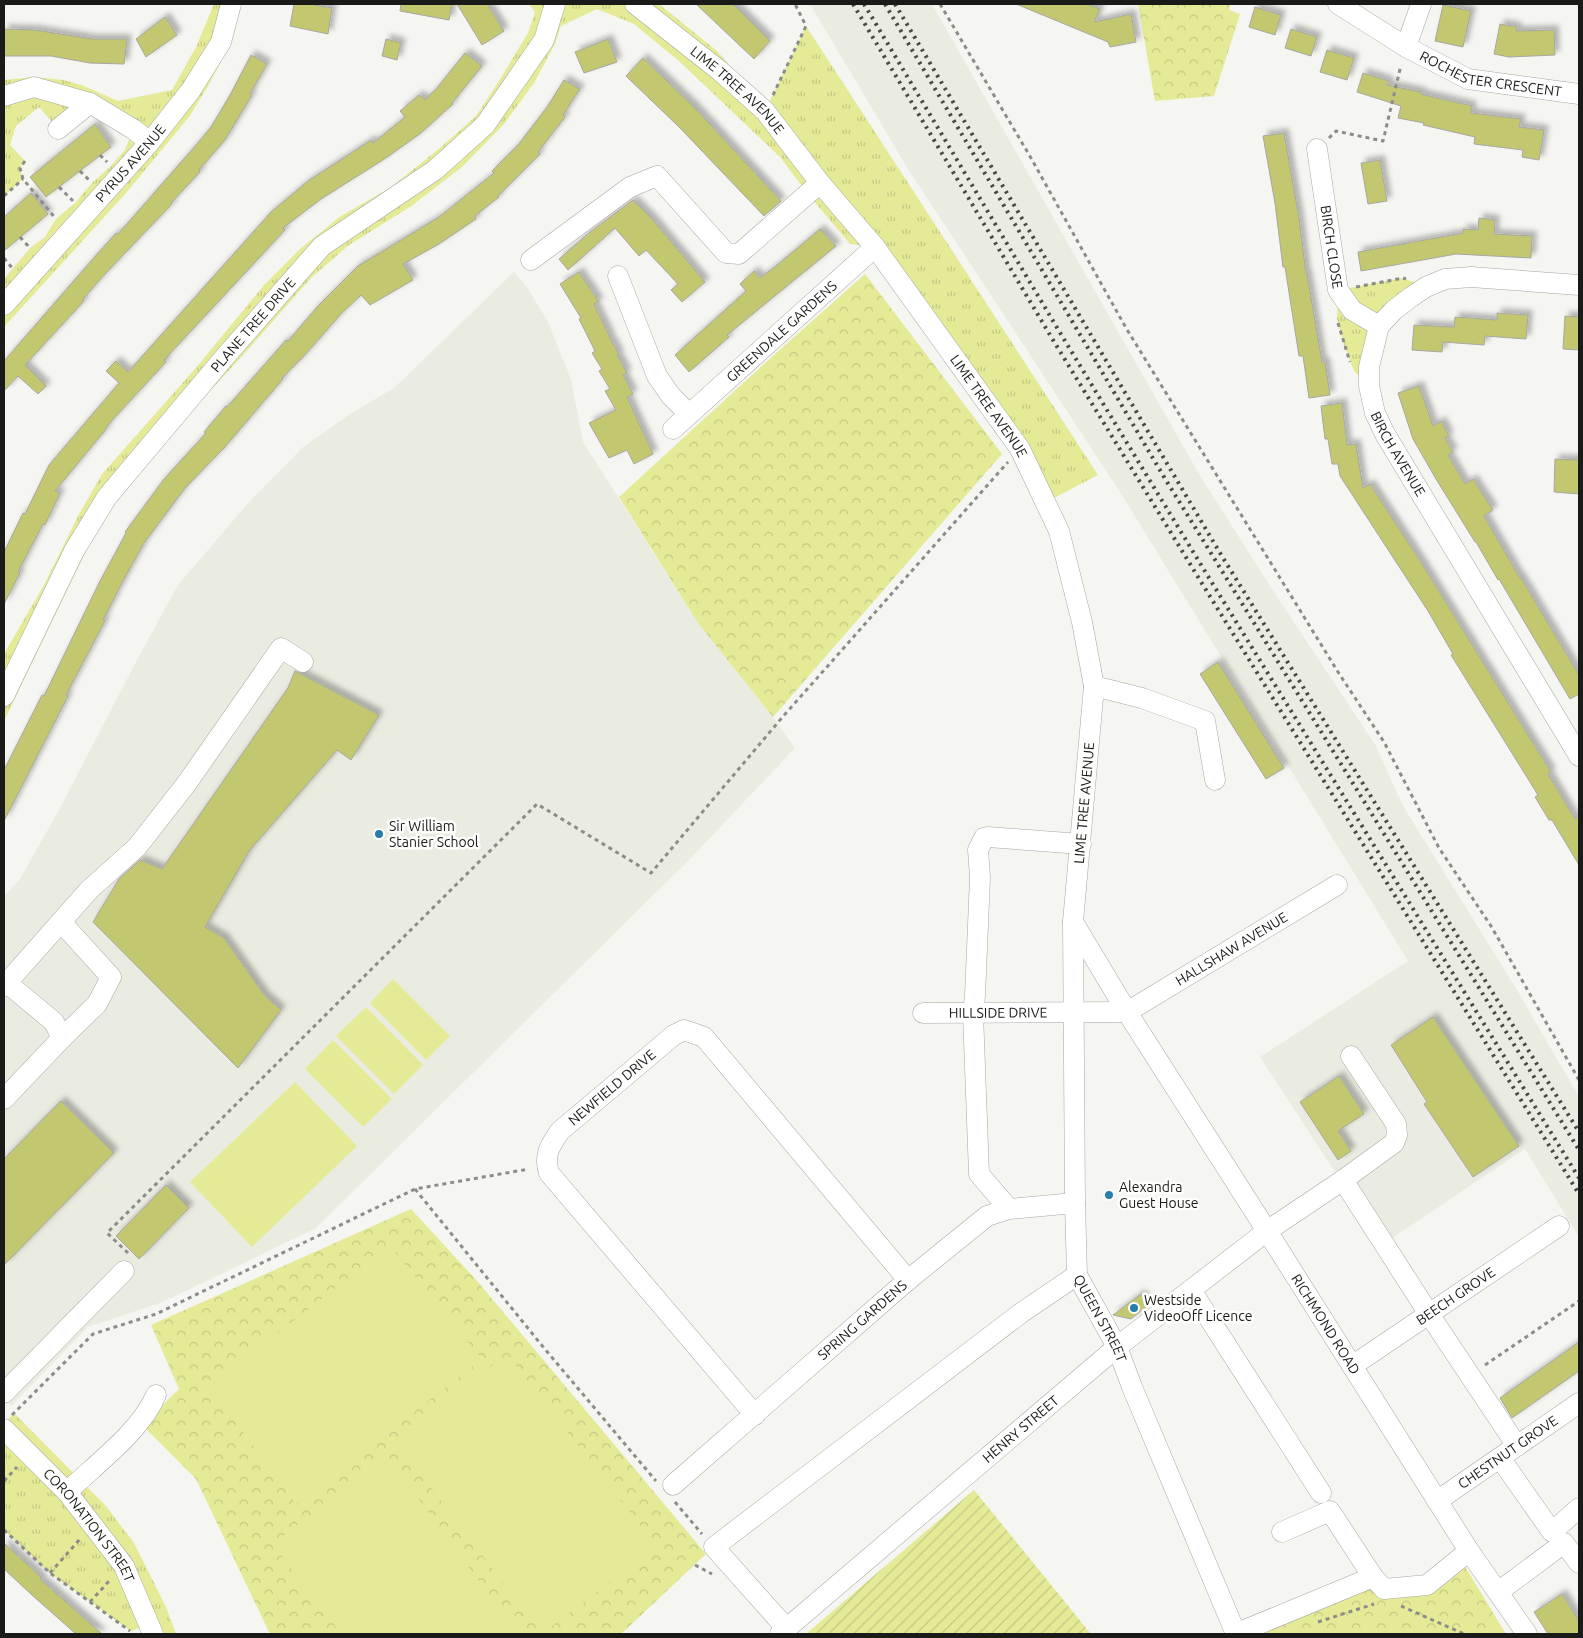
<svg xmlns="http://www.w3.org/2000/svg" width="1583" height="1638" font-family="Ubuntu,sans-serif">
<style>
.built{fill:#ebece1}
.grass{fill:url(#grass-tufts)}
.park{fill:url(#park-crowns)}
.garden{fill:url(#garden-furrows)}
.pitch{fill:#e5ea97}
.building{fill:#c3c76f;stroke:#a7a7a4;filter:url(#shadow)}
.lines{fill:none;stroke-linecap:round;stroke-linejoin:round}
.minor-casing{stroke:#a6a6a2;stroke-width:21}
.path{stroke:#8c8c8a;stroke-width:3;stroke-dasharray:4 4;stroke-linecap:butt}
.minor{stroke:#fff;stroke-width:20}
.rail{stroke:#494947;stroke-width:4;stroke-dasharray:2.5 5;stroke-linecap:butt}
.poi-dot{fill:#267eac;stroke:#fffffe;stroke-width:2}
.labels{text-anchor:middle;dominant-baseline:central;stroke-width:5;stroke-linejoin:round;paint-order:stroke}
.street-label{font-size:14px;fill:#1a1a18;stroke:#fffffe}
.poi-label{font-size:14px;fill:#1a1a18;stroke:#fffffe;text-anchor:start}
</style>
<defs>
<pattern id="grass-tufts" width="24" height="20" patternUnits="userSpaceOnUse" patternTransform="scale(1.25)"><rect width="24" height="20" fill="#e5ea97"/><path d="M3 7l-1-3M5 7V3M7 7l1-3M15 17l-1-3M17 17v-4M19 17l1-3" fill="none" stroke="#c4c881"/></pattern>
<pattern id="park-crowns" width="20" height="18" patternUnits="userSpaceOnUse" patternTransform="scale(1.25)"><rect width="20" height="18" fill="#e5ea97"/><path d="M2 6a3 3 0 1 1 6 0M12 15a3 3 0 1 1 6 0" fill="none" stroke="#c4c881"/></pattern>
<pattern id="garden-furrows" width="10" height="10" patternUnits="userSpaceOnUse" patternTransform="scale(1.25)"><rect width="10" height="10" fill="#e5ea97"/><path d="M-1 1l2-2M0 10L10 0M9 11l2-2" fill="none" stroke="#c4c881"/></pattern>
<filter id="shadow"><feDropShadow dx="4.5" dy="-4.5" stdDeviation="2.5" flood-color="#0004"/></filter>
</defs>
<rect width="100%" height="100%" fill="#f5f5f2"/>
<!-- built -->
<g class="built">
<polygon points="810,4 932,4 1199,474 1272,589 1376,746 1403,806 1517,990 1579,1097 1579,1237 1525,1149 1385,1243 1331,1166 1260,1057 1408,961 1120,492 908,169"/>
<polygon points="514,272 527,287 548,322 571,379 583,442 698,623 773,717 795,748 691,858 316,1228 163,1302 88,1327 11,1406 4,1398 4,896 20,879 59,810 138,658 178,585 249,502 303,447 350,414 394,388"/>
</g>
<!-- grass -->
<g class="grass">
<polygon points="214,4 240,4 225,54 207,88 189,117 126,193 4,327 4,279 30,248 45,237 56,219 75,203 92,183 110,167 125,150 133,129 90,103 58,129 39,107 16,126 10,145 25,161 20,168 23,179 4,196 4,80 34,77 64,80 84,86 118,101 172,90 196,47"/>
<polygon points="529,4 659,4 717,51 739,76 765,111 806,26 1098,475 1046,502 875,247 850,244 808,194 780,157 680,62 634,24 597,9 561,26 555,44 534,83 504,124 462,167 410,207 349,245 312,277 245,353 160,445 102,518 4,721 4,654 44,585 78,516 102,474 195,369 264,285 301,248 341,216 390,188 440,148 476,116 499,81 528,33 535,12"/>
<polygon points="1403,278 1426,287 1394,310 1369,386 1354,371 1344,345 1337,319 1338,290"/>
<polygon points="14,1413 106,1506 134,1543 166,1607 176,1634 153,1634 150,1624 131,1631 50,1573 4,1530 4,1424"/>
</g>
<!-- park -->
<g class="park">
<polygon points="1138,4 1231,4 1229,10 1240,14 1214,96 1155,101"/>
<polygon points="865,274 1002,454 773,717 698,623 619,497 765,363"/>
<polygon points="411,1209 478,1282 706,1554 621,1634 270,1634 196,1479 142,1425 179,1389 151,1325"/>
<polygon points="1461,1560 1506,1634 1249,1634 1364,1588 1426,1575"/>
</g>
<!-- garden -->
<polygon class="garden" points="974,1490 1091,1634 806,1634"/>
<!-- pitch -->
<g class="pitch">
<polygon points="393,979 450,1036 426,1060 370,1003"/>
<polygon points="366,1007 423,1065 394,1094 336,1036"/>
<polygon points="333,1040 392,1099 363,1127 305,1069"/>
<polygon points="295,1082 357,1146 252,1247 190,1182"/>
<polygon points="390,1246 482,1359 296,1504 209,1386"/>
<polygon points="507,1354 656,1546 542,1634 395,1440"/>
<polygon points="387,1456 518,1634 341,1634 273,1544"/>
</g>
<!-- building -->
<g class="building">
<polygon points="294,4 314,4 314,5 332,8 328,34 290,26"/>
<polygon points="401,4 452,4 449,20 400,11"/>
<polygon points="457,4 487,4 504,31 482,45"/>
<polygon points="696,4 733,4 770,41 754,59"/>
<polygon points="1016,4 1087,4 1100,9 1094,22 1131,14 1136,42 1110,47 1108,42"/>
<polygon points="1443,5 1471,11 1463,47 1435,41"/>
<polygon points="1255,7 1281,15 1275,35 1249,27"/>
<polygon points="165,17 177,35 146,57 136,39"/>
<polygon points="1500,24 1517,27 1516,31 1554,30 1555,55 1509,57 1494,54"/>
<polygon points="4,29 35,30 92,39 127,39 124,64 90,63 51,56 4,56"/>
<polygon points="1291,29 1317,37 1311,56 1285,48"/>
<polygon points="386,39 401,43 397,60 382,56"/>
<polygon points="608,39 617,62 584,73 575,52"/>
<polygon points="1327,50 1354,58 1347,80 1320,72"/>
<polygon points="465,53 482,66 452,103 453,104 421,133 386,158 321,199 283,228 285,230 164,360 166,362 106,427 107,428 55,491 60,493 45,525 43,524 18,572 20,573 4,604 4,552 23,513 25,514 49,465 119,383 106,371 116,361 128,372 271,212 308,181 371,140 373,143 405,117 400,111 419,95 425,100 436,89"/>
<polygon points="251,55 267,64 250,94 252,95 225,140 199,170 200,172 171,203 172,204 105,274 83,299 84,301 25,365 46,386 38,394 18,376 4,391 4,361 91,261 116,233 118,234 196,145 211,127 230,95"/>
<polygon points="643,58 695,108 781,201 764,216 680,128 626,76"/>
<polygon points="1363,73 1389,81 1387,85 1421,92 1421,94 1472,106 1471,113 1521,119 1519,127 1544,130 1539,160 1522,157 1523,150 1474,144 1475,137 1423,125 1424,123 1398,118 1401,106 1357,92"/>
<polygon points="564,80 580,89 563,115 565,117 538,152 540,154 498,196 499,197 475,216 476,219 439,244 403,264 413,280 370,305 361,295 340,315 304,356 282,378 283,379 224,448 185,488 144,543 123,581 103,620 105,621 66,695 68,696 4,821 4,770 42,695 44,696 100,581 126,533 125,532 164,479 206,433 204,432 226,406 227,407 286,340 288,341 317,307 358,266 439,217 494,173 492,171 518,145 547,107"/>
<polygon points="95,124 111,147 46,197 30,177"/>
<polygon points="1284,133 1299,218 1306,274 1307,274 1322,362 1325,362 1330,395 1309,398 1303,356 1299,356 1285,267 1283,267 1275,203 1263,136"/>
<polygon points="1380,160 1387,201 1368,204 1361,163"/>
<polygon points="31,193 48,214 4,251 4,217"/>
<polygon points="633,200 652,219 705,282 682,302 671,290 678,284 646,250 639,256 615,228 568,270 559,259 590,232"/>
<polygon points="1479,218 1495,220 1494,234 1532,236 1531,258 1456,254 1361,271 1358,252 1463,233 1463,229 1478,230"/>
<polygon points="820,229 836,246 727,335 729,337 689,372 675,355 746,291 740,284 754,271 760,278 776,266"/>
<polygon points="579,272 599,302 594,304 610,337 609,337 619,354 617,355 627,373 623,375 633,394 627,397 653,454 634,464 627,450 609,458 589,423 616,410 605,391 610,389 599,371 602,369 592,353 595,351 579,319 581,318 560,284"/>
<polygon points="1497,313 1528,315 1526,339 1485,336 1484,345 1443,342 1442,352 1412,350 1414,325 1454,327 1455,317 1497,320"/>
<polygon points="1565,316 1579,317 1579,350 1563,349"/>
<polygon points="1419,386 1433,426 1441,421 1449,436 1445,438 1453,452 1448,455 1465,484 1473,479 1493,510 1484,516 1520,578 1521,578 1579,675 1579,694 1570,699 1499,579 1498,580 1476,542 1475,542 1436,479 1413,439 1398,393"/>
<polygon points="1342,403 1347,445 1356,444 1363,488 1370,484 1419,559 1551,772 1548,774 1575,819 1579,816 1579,865 1552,820 1549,820 1535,797 1538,795 1451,655 1453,654 1428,611 1340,476 1338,464 1332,464 1328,439 1325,439 1321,406"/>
<polygon points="1555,459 1579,460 1579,494 1554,492"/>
<polygon points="1218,662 1284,768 1266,779 1200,674"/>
<polygon points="295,671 379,715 351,760 337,750 249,851 205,927 224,938 265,996 281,1010 238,1068 93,922 119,879 140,860 162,869 288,688"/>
<polygon points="1433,1017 1519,1146 1473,1177 1424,1104 1427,1102 1391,1045"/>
<polygon points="1339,1076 1364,1114 1338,1131 1351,1151 1338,1160 1300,1102"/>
<polygon points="61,1101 114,1153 4,1265 4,1159"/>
<polygon points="166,1185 189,1208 139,1259 116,1236"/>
<polygon points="1141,1294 1148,1305 1131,1319 1113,1315"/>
<polygon points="1579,1342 1579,1371 1512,1418 1500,1398"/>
<polygon points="4,1543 41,1577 40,1579 102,1634 76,1634 33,1596 4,1569"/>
<polygon points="1562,1594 1579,1621 1579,1634 1548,1634 1534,1612"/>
</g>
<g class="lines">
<defs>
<g id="minor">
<path id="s1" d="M635,4L720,71L765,111L820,183L875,247L1020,449L1059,531L1082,622L1094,686L1073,922L1075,1203L1077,1275L1117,1347L1132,1387L1236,1634"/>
<path id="s2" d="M1338,4L1406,47L1468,79L1579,94"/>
<polyline points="1406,47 1421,4"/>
<polyline points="4,96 34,87 90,103 133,129 150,142"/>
<polyline points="58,129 90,103"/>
<path id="s3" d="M1317,149L1338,290L1352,310L1379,326"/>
<polyline points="531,260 630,187 657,176 726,253 739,254 820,183"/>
<polyline points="618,276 657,376 671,396 689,414"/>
<path id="s4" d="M1579,285L1471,277L1445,279L1426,287L1411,297L1394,310L1379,326L1369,367V386L1375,413L1385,434L1579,756"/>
<path id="s5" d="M4,305L150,142L191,90L221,42L231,4"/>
<path id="s6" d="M673,429L875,247"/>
<polyline points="1094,686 1142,698 1205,721 1215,780"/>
<path id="s7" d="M4,696L74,551L107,497L223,359L322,246L435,170L485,125L544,40L555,4"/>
<polyline points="61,922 111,977 97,1004 62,1038"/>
<path id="s8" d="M1073,922L1127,1012L1267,1231L1469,1551L1527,1634"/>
<polyline points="4,986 89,890 137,847 187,783 281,648 303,662"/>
<path id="s9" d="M1127,1012L1337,885"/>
<path id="s10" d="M923,1013L1127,1012"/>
<polyline points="4,1099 62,1038 54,1022 7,983"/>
<polyline points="1343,1180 1429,1314 1517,1446"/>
<polyline points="1009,1209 979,1174 973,1013 975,996 980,877 978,850 984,838 988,837 1081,844"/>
<polyline points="1191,1290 1321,1493"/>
<path id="s11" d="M1352,1366L1559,1226"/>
<polyline points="4,1393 124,1271"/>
<path id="s12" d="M755,1415L549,1173C543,1155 551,1144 560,1131L674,1035L684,1030L704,1037L908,1280"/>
<path id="s13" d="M4,1429L67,1492L124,1566L153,1634"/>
<polyline points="1500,1458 1552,1532 1579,1508"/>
<path id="s14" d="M673,1485L908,1280L987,1216L1009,1209L1075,1203"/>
<path d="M67,1492C96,1464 141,1431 156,1395"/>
<path id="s15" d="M1437,1501L1579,1403"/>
<polyline points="1282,1532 1330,1511 1373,1577 1384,1589 1427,1585 1469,1551"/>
<polyline points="1498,1592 1564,1543 1579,1563"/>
<polyline points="786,1628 714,1547 1021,1313 1077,1275"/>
<path id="s16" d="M780,1634L1117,1347L1267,1231L1343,1180L1394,1143L1397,1135L1396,1124L1351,1056"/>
<polyline points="1235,1634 1373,1577"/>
</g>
</defs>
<!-- minor casing -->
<use href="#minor" class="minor-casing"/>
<!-- path -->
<g class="path">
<polyline points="940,4 1031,158 1126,328 1338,672 1384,742 1439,848 1491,926 1579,1080"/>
<polyline points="773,95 806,26 795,4"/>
<polyline points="1329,138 1336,131 1383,141 1401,65"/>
<polyline points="100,155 107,162"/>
<polyline points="25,161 20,168 23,179 56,219"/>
<polyline points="80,171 90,181"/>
<polyline points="59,187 73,201"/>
<polyline points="4,196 23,179"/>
<polyline points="20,237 30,248"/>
<polyline points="4,258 13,269"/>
<polyline points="1356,287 1403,278 1406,279"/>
<polyline points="1338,323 1350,362"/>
<polyline points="415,1189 544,1348 656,1481"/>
<polyline points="128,1253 107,1233 537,804 651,873 780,720 1008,462"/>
<polyline points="1485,1365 1579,1301"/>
<polyline points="12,1415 93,1334 156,1314 415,1189 529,1169"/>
<polyline points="4,1481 17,1467"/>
<polyline points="675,1502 702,1534"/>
<polyline points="4,1530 50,1573 130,1631"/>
<polyline points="695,1565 712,1574"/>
<polyline points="50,1573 81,1538"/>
<polyline points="90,1602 110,1580"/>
<polyline points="1401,1606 1464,1634"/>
<polyline points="1318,1622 1374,1604"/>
</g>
<!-- minor -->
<use href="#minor" class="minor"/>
<!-- rail -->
<g class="rail">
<polyline points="853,4 1053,340 1198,577 1579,1194"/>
<polyline points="864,4 1062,336 1206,573 1579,1178"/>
<polyline points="885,4 1164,477 1579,1150"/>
<polyline points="895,4 1220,553 1579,1132"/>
</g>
</g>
<!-- markers -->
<g class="poi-dot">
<circle cx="379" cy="834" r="5"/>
<circle cx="1109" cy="1195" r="5"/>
<circle cx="1134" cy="1308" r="5"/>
</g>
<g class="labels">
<!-- street labels -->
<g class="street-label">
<text stroke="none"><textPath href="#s2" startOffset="171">ROCHESTER CRESCENT</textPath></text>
<text stroke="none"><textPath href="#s1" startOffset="134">LIME TREE AVENUE</textPath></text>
<text stroke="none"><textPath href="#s5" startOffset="190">PYRUS AVENUE</textPath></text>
<text stroke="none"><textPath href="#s3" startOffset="99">BIRCH CLOSE</textPath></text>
<text stroke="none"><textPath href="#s7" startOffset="450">PLANE TREE DRIVE</textPath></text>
<text stroke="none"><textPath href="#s6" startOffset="146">GREENDALE GARDENS</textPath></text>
<text stroke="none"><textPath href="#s1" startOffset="539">LIME TREE AVENUE</textPath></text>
<text stroke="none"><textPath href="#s4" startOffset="352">BIRCH AVENUE</textPath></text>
<text transform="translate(1084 803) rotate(-85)">LIME TREE AVENUE</text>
<text stroke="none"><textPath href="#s9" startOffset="122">HALLSHAW AVENUE</textPath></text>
<text stroke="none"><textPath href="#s10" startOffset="75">HILLSIDE DRIVE</textPath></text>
<text stroke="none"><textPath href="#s12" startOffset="431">NEWFIELD DRIVE</textPath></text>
<text stroke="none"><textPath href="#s11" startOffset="125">BEECH GROVE</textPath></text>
<text stroke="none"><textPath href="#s1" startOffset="1481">QUEEN STREET</textPath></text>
<text stroke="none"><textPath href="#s14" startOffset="251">SPRING GARDENS</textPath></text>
<text stroke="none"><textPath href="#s8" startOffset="475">RICHMOND ROAD</textPath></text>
<text stroke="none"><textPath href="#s16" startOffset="316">HENRY STREET</textPath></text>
<text stroke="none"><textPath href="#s15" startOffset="86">CHESTNUT GROVE</textPath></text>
<text stroke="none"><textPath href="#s13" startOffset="129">CORONATION STREET</textPath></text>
</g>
<!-- poi labels -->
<g class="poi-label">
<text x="389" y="826">Sir William<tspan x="389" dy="16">Stanier School</tspan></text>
<text x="1119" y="1187">Alexandra<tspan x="1119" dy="16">Guest House</tspan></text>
<text x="1144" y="1300">Westside<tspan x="1144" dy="16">VideoOff Licence</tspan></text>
</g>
</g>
<!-- border -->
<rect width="1583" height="1638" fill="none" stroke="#1a1a18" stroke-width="10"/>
</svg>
